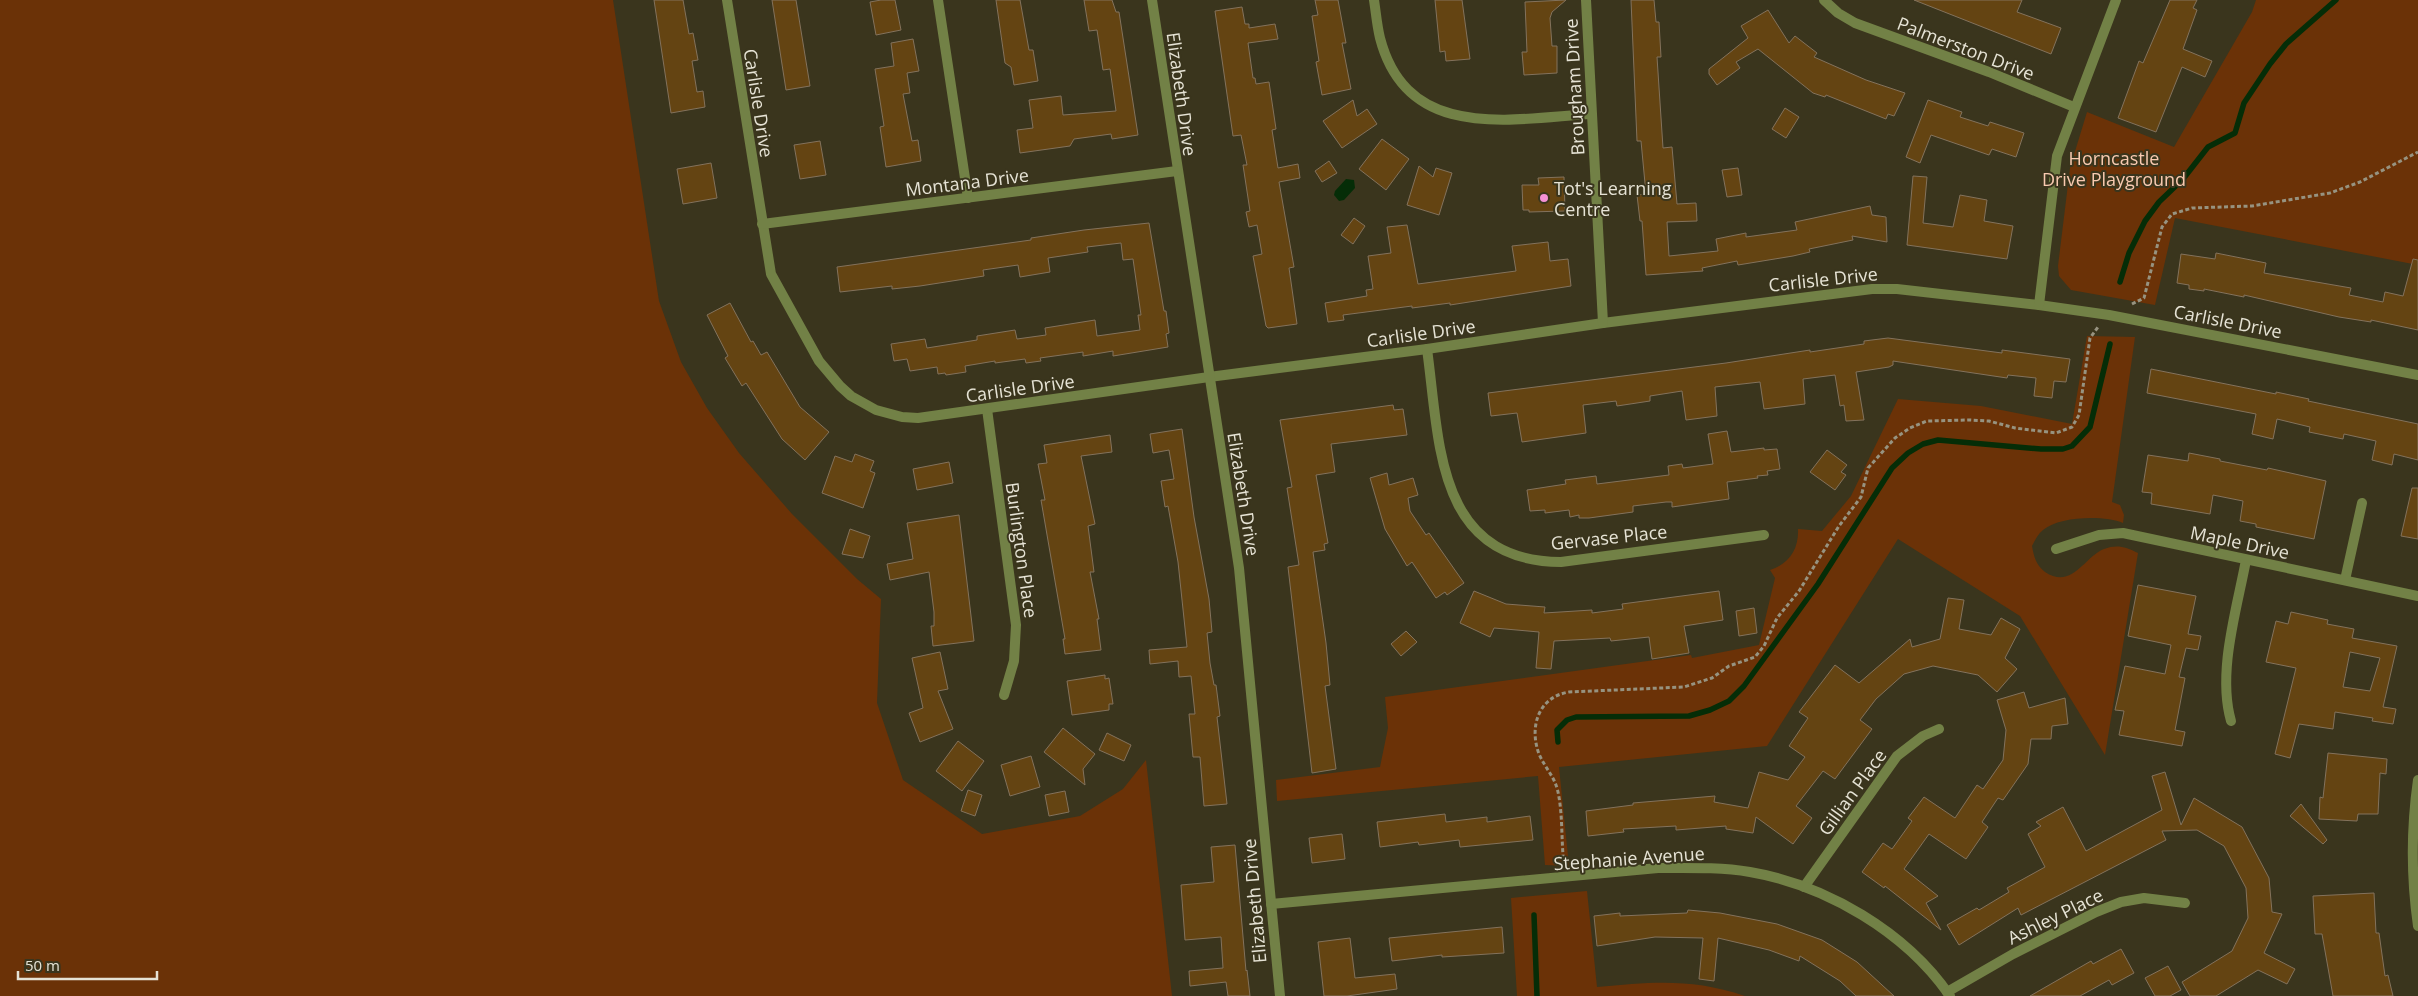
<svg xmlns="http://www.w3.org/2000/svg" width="2418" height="996" font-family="'Open Sans',sans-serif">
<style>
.green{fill:#6b3207}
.water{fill:#052d07}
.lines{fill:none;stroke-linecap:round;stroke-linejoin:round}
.stream{stroke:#052d07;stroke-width:5.5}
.building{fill:#644412;stroke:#83725c;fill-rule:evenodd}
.path{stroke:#979380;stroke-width:3;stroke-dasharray:4 2.5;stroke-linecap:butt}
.street{stroke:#728146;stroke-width:10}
.poi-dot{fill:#f491d4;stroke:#3a351d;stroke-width:2}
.labels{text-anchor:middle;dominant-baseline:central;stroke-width:4;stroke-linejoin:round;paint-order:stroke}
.street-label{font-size:18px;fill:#e6e3d5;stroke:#3a351d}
.park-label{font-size:18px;fill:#f9cab0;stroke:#3a351d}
.poi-label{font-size:18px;fill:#e6e3d5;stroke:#3a351d;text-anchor:start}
</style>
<rect width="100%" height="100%" fill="#3a351d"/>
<!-- green -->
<g class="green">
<polygon points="0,0 613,0 659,301 681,362 707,408 739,453 792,514 857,579 881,599 877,703 903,780 982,834 1080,816 1123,789 1146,760 1172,996 0,996"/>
<polygon points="2256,0 2418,0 2418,265 2175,218 2155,305 2071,290 2059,276 2058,266 2070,168 2087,112 2174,147 2252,12"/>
<path d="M2087,336L2135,337L2112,502L2120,505L2124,515L2123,523C2105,515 2059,516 2043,530C2038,534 2035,540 2032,546C2034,557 2036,565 2045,572C2072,590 2084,557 2104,549C2117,544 2126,547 2138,553L2105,755L2020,616L1898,539L1767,746L1559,767L1569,866L1545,865L1538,776L1277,801L1276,780L1380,767L1388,728L1385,697L1691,655L1692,658L1759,645L1775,578L1770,570C1789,564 1799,549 1798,529L1822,531L1851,496L1898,399L1981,406L2072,424Z"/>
<path d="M1587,891L1597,987C1652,982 1692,978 1745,996H1517L1511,898Z"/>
</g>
<!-- water -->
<polygon class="water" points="1346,179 1354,180 1355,188 1344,200 1339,201 1334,195 1335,191"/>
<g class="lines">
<!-- stream -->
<g class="stream">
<polyline points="2120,282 2129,253 2145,221 2159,202 2183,179 2208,147 2235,133 2244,103 2270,64 2286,44 2336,0"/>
<polyline points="1558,742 1557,730 1567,720 1576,717 1689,716 1710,710 1729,701 1744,686 1818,584 1892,468 1908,453 1923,444 1938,440 2041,449 2063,449 2072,446 2090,427 2110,344"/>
<polyline points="1534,915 1537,996"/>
</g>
</g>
<!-- building -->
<g class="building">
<polygon points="654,0 683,0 689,34 693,33 698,60 692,61 697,92 703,91 705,107 671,113"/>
<polygon points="772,0 796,0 810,86 786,90"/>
<polygon points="881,0 895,0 901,30 876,35 870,2"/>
<polygon points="996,0 1020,0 1029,50 1033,50 1038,81 1014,85 1011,67 1005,63"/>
<polygon points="1084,0 1112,0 1116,12 1119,12 1138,135 1112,139 1111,134 1074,139 1070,146 1020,153 1017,130 1033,128 1029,100 1061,96 1063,115 1116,111 1110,69 1103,70 1097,30 1089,31"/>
<polygon points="1315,0 1338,0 1346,43 1342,43 1351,89 1322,95 1316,62 1319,61 1312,16 1318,15"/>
<polygon points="1435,0 1462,0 1470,59 1446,61 1445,51 1440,52"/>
<polygon points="1566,0 1552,12 1550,18 1552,46 1557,46 1557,73 1524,75 1522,52 1527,52 1525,2"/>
<polygon points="1631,0 1654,0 1656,22 1659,22 1661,57 1657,57 1663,148 1672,147 1677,204 1696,203 1697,221 1667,222 1669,256 1718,251 1716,239 1746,233 1746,237 1797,230 1795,222 1870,206 1872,215 1886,217 1887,242 1852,236 1853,240 1809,249 1810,252 1793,256 1738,265 1737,261 1702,268 1703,271 1646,275 1642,221 1640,221 1637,195 1646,194 1641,141 1637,141"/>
<polygon points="1914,0 2022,0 2017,12 2061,28 2051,54"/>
<polygon points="2170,0 2197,0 2193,8 2197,10 2183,49 2212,61 2205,77 2182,67 2156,132 2118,118 2139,61 2143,63"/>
<polygon points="1242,7 1245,24 1249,24 1249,28 1275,24 1278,39 1248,43 1253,78 1255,78 1256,84 1269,82 1276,129 1272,130 1278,168 1298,164 1300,178 1279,182 1294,267 1289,268 1297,324 1268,328 1266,326 1253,256 1262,254 1257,225 1249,227 1246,212 1250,211 1243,165 1247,165 1241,135 1233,136 1215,11"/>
<polygon points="1768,10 1789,43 1795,36 1817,53 1814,57 1866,80 1905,93 1894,116 1888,114 1886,119 1826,95 1825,97 1813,93 1758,49 1736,62 1740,68 1717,85 1709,74 1709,69 1748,38 1741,26"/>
<polygon points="913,39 919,71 907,73 910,93 903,94 912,141 918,140 921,161 886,167 880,127 884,126 875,69 894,66 891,43"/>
<polygon points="1353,100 1357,116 1367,109 1377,124 1342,148 1323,121"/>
<polygon points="1928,100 1962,112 1960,117 1988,126 1990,122 2024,133 2016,157 1992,149 1989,155 1931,135 1920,163 1906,157"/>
<polygon points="1785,108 1799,117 1786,138 1772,129"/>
<polygon points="1382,139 1409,159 1386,190 1359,169"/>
<polygon points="820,141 826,175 800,179 794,145"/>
<polygon points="1329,161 1337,173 1322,182 1315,171"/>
<polygon points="711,163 717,198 683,204 677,169"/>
<polygon points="1419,166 1433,177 1436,168 1452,173 1439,215 1407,205"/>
<polygon points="1738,168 1742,195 1727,197 1722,170"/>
<polygon points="1913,176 1927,177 1923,223 1953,227 1960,195 1987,200 1984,221 2013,226 2007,259 1907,245"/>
<polygon points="1564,177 1565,211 1529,212 1529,210 1523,210 1522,185 1539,185 1538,178"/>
<polygon points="1354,218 1365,226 1353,244 1341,235"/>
<polygon points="1149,223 1164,311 1166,311 1169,333 1166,334 1168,347 1113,356 1113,351 1083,356 1083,352 1040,358 1041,361 1026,363 1025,359 995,363 995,361 965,366 966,372 946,375 945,373 938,374 937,367 910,371 907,359 894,361 891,344 925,339 927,348 977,340 977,336 1015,330 1017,339 1046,335 1045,328 1095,320 1097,336 1140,330 1138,315 1141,315 1133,259 1123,260 1121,243 1087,247 1088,252 1048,258 1050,272 1020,277 1018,265 983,270 984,276 920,286 892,289 892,286 840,292 837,267 1031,240 1031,238 1084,230"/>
<polygon points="1407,225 1418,284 1516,271 1512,246 1548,242 1550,261 1568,259 1571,286 1450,305 1450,303 1412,308 1412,306 1343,315 1344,320 1328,322 1325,303 1367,296 1366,290 1373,289 1368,256 1391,253 1387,227"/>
<polygon points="2216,253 2266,263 2264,273 2351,288 2349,295 2383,302 2385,292 2403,296 2413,259 2418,260 2418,330 2371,320 2371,322 2339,317 2244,295 2244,297 2204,289 2204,291 2189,289 2189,285 2177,283 2181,254 2215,259"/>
<polygon points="730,303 751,342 753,341 761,355 767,352 800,407 829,432 805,460 782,439 746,383 742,386 725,358 728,356 707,315"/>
<polygon points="1888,338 2002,353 2002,350 2070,359 2066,382 2054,381 2052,398 2034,396 2036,378 2008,375 2007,378 1893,361 1893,365 1889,367 1856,372 1864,420 1846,421 1844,405 1840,406 1835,375 1803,379 1805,404 1764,409 1760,382 1715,387 1717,416 1686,420 1682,391 1650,396 1650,401 1617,406 1616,401 1583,405 1586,433 1522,442 1517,413 1491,416 1488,393 1726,363 1810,350 1810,352 1864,344 1864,341"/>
<polygon points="2151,369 2276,394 2276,392 2309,399 2308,401 2418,424 2418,460 2394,454 2392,465 2372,460 2376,441 2344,434 2343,439 2309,432 2310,427 2277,419 2273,439 2252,434 2256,414 2147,393"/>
<polygon points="1393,405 1394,410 1403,409 1407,435 1331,444 1335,472 1316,475 1328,543 1324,544 1325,550 1313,552 1326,643 1330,685 1325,686 1336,769 1312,773 1288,567 1299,565 1287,488 1292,487 1280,420"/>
<polygon points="1182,429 1194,517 1209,599 1212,632 1207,633 1210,663 1214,685 1216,685 1220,716 1217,717 1227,804 1204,806 1200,757 1193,757 1189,714 1195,714 1191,676 1179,677 1178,661 1150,664 1149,650 1187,647 1178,562 1168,506 1165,507 1161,481 1174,479 1169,450 1153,453 1150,434"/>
<polygon points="1727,431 1731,452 1764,448 1764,450 1777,449 1780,469 1767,471 1768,475 1757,476 1758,478 1727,482 1729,499 1672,507 1672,502 1666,502 1633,506 1633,512 1589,518 1579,518 1579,515 1570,517 1569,510 1545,513 1545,510 1530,511 1527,490 1566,484 1565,480 1596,476 1597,484 1669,475 1668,466 1682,464 1683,468 1713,464 1708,434"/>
<polygon points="1110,435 1112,452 1081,456 1095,524 1088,526 1094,572 1090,572 1099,619 1097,619 1101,650 1065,654 1063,639 1065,639 1041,500 1045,500 1038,464 1047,463 1044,445"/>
<polygon points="1827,450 1847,465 1841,472 1846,475 1835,490 1810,472"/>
<polygon points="2189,453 2220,459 2220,461 2267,470 2268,468 2326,481 2314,539 2256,527 2256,524 2240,521 2243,501 2213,495 2210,514 2151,504 2152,493 2142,492 2148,455 2188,461"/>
<polygon points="855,454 874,461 870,471 875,473 863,508 822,493 835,456 852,462"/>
<polygon points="949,462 953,483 917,490 913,469"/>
<polygon points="1387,473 1389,485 1413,478 1418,495 1408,498 1410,511 1426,535 1429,533 1464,583 1447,595 1445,592 1436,598 1412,562 1407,566 1385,529 1370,478"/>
<polygon points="2412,488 2418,488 2418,539 2401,536"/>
<polygon points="959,515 974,641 933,646 931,626 934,626 934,612 929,572 890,580 887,564 913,559 907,523"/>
<polygon points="850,529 870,536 863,558 842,554"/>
<polygon points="2138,585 2196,596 2188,634 2201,636 2198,650 2186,648 2179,677 2185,678 2175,730 2185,732 2182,746 2119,735 2124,711 2115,710 2125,666 2165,674 2171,645 2128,636"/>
<polygon points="1474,591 1506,604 1545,607 1544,613 1592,610 1592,613 1623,609 1622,604 1719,591 1723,620 1684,626 1689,653 1652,659 1649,637 1611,641 1610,638 1554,641 1551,669 1536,668 1539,632 1494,628 1490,637 1460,623"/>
<polygon points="1948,598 1964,600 1959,629 1991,635 2001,618 2020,629 2005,658 2017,669 1997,692 1978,675 1933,666 1904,674 1876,699 1860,720 1872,729 1835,779 1823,771 1796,806 1812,818 1793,844 1756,817 1753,833 1726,829 1726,826 1676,830 1676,826 1623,829 1624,832 1588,836 1586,811 1633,805 1633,803 1715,796 1714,802 1748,808 1759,772 1788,780 1805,757 1789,746 1808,718 1799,712 1835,665 1859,683 1910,639 1912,647 1940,639"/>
<polygon points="1754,608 1757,633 1739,636 1736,611"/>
<path d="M2291,612L2328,620L2327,624L2354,629L2352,638L2397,646L2383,707L2396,709L2393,724L2372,721L2373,718L2335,712L2333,729L2299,724L2290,758L2275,754L2296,668L2266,662L2276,621L2288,624ZM2350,652L2380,658L2370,691L2343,687Z"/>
<polygon points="1406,631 1417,642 1401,656 1391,644"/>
<polygon points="940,652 948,689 938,691 953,729 920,742 909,713 923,708 912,658"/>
<polygon points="1105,675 1105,679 1109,678 1113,704 1109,704 1109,710 1072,715 1067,681"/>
<polygon points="2024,692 2029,708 2065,698 2068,724 2052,726 2051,739 2031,739 2028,764 2003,800 1998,798 1982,822 1988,827 1966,859 1929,834 1904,869 1938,896 1926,903 1941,930 1885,886 1884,888 1862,872 1883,843 1892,849 1912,821 1908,818 1924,797 1955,818 1977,785 1983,789 2003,760 2006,730 1997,700"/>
<polygon points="1063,728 1095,754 1083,769 1085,785 1044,752"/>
<polygon points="1107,733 1131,745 1124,761 1099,750"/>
<polygon points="958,741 984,761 962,791 936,771"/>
<polygon points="2328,753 2387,759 2386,774 2380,773 2378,814 2358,814 2357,821 2319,819 2320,797 2323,798"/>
<polygon points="1031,756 1040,787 1010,796 1001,765"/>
<polygon points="2165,772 2181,825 2194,798 2242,827 2269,878 2272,912 2282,914 2264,953 2295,969 2287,984 2258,970 2216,996 2190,996 2182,982 2232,951 2248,918 2246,888 2224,846 2197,830 2162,831 2166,840 2021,915 2018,908 1959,945 1947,925 1977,908 1979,910 2009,892 2007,888 2045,867 2028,834 2041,826 2036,822 2063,807 2086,851 2162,810 2152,776"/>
<polygon points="968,790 982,795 975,816 961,811"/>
<polygon points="1065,791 1069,812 1049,816 1045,795"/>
<polygon points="2301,804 2327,840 2323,844 2290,816"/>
<polygon points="1445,814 1446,822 1487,817 1487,822 1530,816 1533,840 1460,847 1459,840 1419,845 1418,842 1380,847 1377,822"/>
<polygon points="1342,834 1345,859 1312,863 1309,838"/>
<polygon points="1235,845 1246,971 1247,970 1250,996 1228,996 1226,982 1190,986 1189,971 1223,968 1221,937 1185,940 1181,885 1214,882 1211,847"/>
<polygon points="2374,893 2376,933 2379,933 2385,976 2388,975 2393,996 2333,996 2322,934 2315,934 2313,896"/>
<polygon points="1688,910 1720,913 1777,924 1822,940 1857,962 1894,996 1856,996 1840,981 1800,956 1799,961 1769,950 1718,938 1714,981 1699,979 1703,938 1655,937 1597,946 1594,916 1620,913 1620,916 1687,913"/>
<polygon points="1502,927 1504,953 1442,957 1442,955 1392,961 1389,938"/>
<polygon points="1350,938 1355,978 1395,974 1397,989 1347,996 1324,996 1318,942"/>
<polygon points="2121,949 2134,973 2112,985 2109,980 2080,996 2030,996 2091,961 2093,964"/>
<polygon points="2168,966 2181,990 2170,996 2155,996 2145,978"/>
</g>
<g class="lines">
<!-- path -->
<g class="path">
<polyline points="2132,304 2144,298 2162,227 2172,214 2192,208 2252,206 2330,193 2360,182 2418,152"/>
<path d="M1564,865C1561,841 1563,815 1558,792C1555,777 1545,768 1539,754C1529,727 1538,697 1569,692L1684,687L1712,678L1729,666L1755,657L1764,646L1777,618L1799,591L1839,526L1861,497L1868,468L1895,438L1910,428L1927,421L1969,420L1989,421L2015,428L2056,433L2072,427L2079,415L2090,338L2098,327"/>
</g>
<!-- street -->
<g class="street">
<polyline points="727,0 771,274 819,361 840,386 851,396 876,410 902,417 918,418 1209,377 1427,349 1603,323 1872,289 1897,289 2039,305 2109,315 2418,375"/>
<polyline points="938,0 968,198"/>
<polyline points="1152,0 1239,568 1280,996"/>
<path d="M1374,0C1376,13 1377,26 1380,38C1407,142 1510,119 1591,114"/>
<polyline points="1586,0 1603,323"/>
<polyline points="1824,0 1838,13 1855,23 1989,72 2074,107"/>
<polyline points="762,224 1177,171"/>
<polyline points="2039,305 2057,156 2116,0"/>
<path d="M1427,349C1440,442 1435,561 1561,562L1764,535"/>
<polyline points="987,409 1016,625 1014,661 1004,695"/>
<polyline points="2056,549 2099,535 2123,533 2418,596"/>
<polyline points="2345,580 2362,503"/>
<path d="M2231,721C2217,672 2237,609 2246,560"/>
<path d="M2418,780C2411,829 2411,877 2418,926"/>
<polyline points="1804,887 1897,756 1923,736 1939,729"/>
<path d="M1271,904L1658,868C1689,868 1720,867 1750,872C1826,885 1906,932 1950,996"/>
<polyline points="1947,992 2013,954 2096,912 2121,902 2144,898 2185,903"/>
</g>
</g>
<!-- markers -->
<circle class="poi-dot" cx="1544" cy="198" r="5"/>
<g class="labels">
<!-- street labels -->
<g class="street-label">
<text transform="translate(1966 48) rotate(21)">Palmerston Drive</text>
<text transform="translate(1574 87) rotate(-93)">Brougham Drive</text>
<text transform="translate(1182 94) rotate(82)">Elizabeth Drive</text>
<text transform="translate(759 103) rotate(81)">Carlisle Drive</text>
<text transform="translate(967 182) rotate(-7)">Montana Drive</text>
<text transform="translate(1823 279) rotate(-6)">Carlisle Drive</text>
<text transform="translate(2228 321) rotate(11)">Carlisle Drive</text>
<text transform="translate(1421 333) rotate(-8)">Carlisle Drive</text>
<text transform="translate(1020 388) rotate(-8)">Carlisle Drive</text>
<text transform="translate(1244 494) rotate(81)">Elizabeth Drive</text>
<text transform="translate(1609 537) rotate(-6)">Gervase Place</text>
<text transform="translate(2240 542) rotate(12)">Maple Drive</text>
<text transform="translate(1022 550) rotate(82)">Burlington Place</text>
<text transform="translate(1852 792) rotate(-54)">Gillian Place</text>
<text transform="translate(1629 858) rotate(-4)">Stephanie Avenue</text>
<text transform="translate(1254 901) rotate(-95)">Elizabeth Drive</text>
<text transform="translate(2055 916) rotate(-26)">Ashley Place</text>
</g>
<!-- park labels -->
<g class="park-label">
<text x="2114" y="158">Horncastle<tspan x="2114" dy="21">Drive Playground</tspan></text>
</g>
<!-- poi labels -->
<g class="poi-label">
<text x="1554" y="188">Tot's Learning<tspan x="1554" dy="21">Centre</tspan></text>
</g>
</g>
<!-- scale -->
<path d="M18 971v8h139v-8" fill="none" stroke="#e6e3d5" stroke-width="2.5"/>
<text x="25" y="971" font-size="15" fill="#e6e3d5" stroke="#3a351d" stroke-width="4" paint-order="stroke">50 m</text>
</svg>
